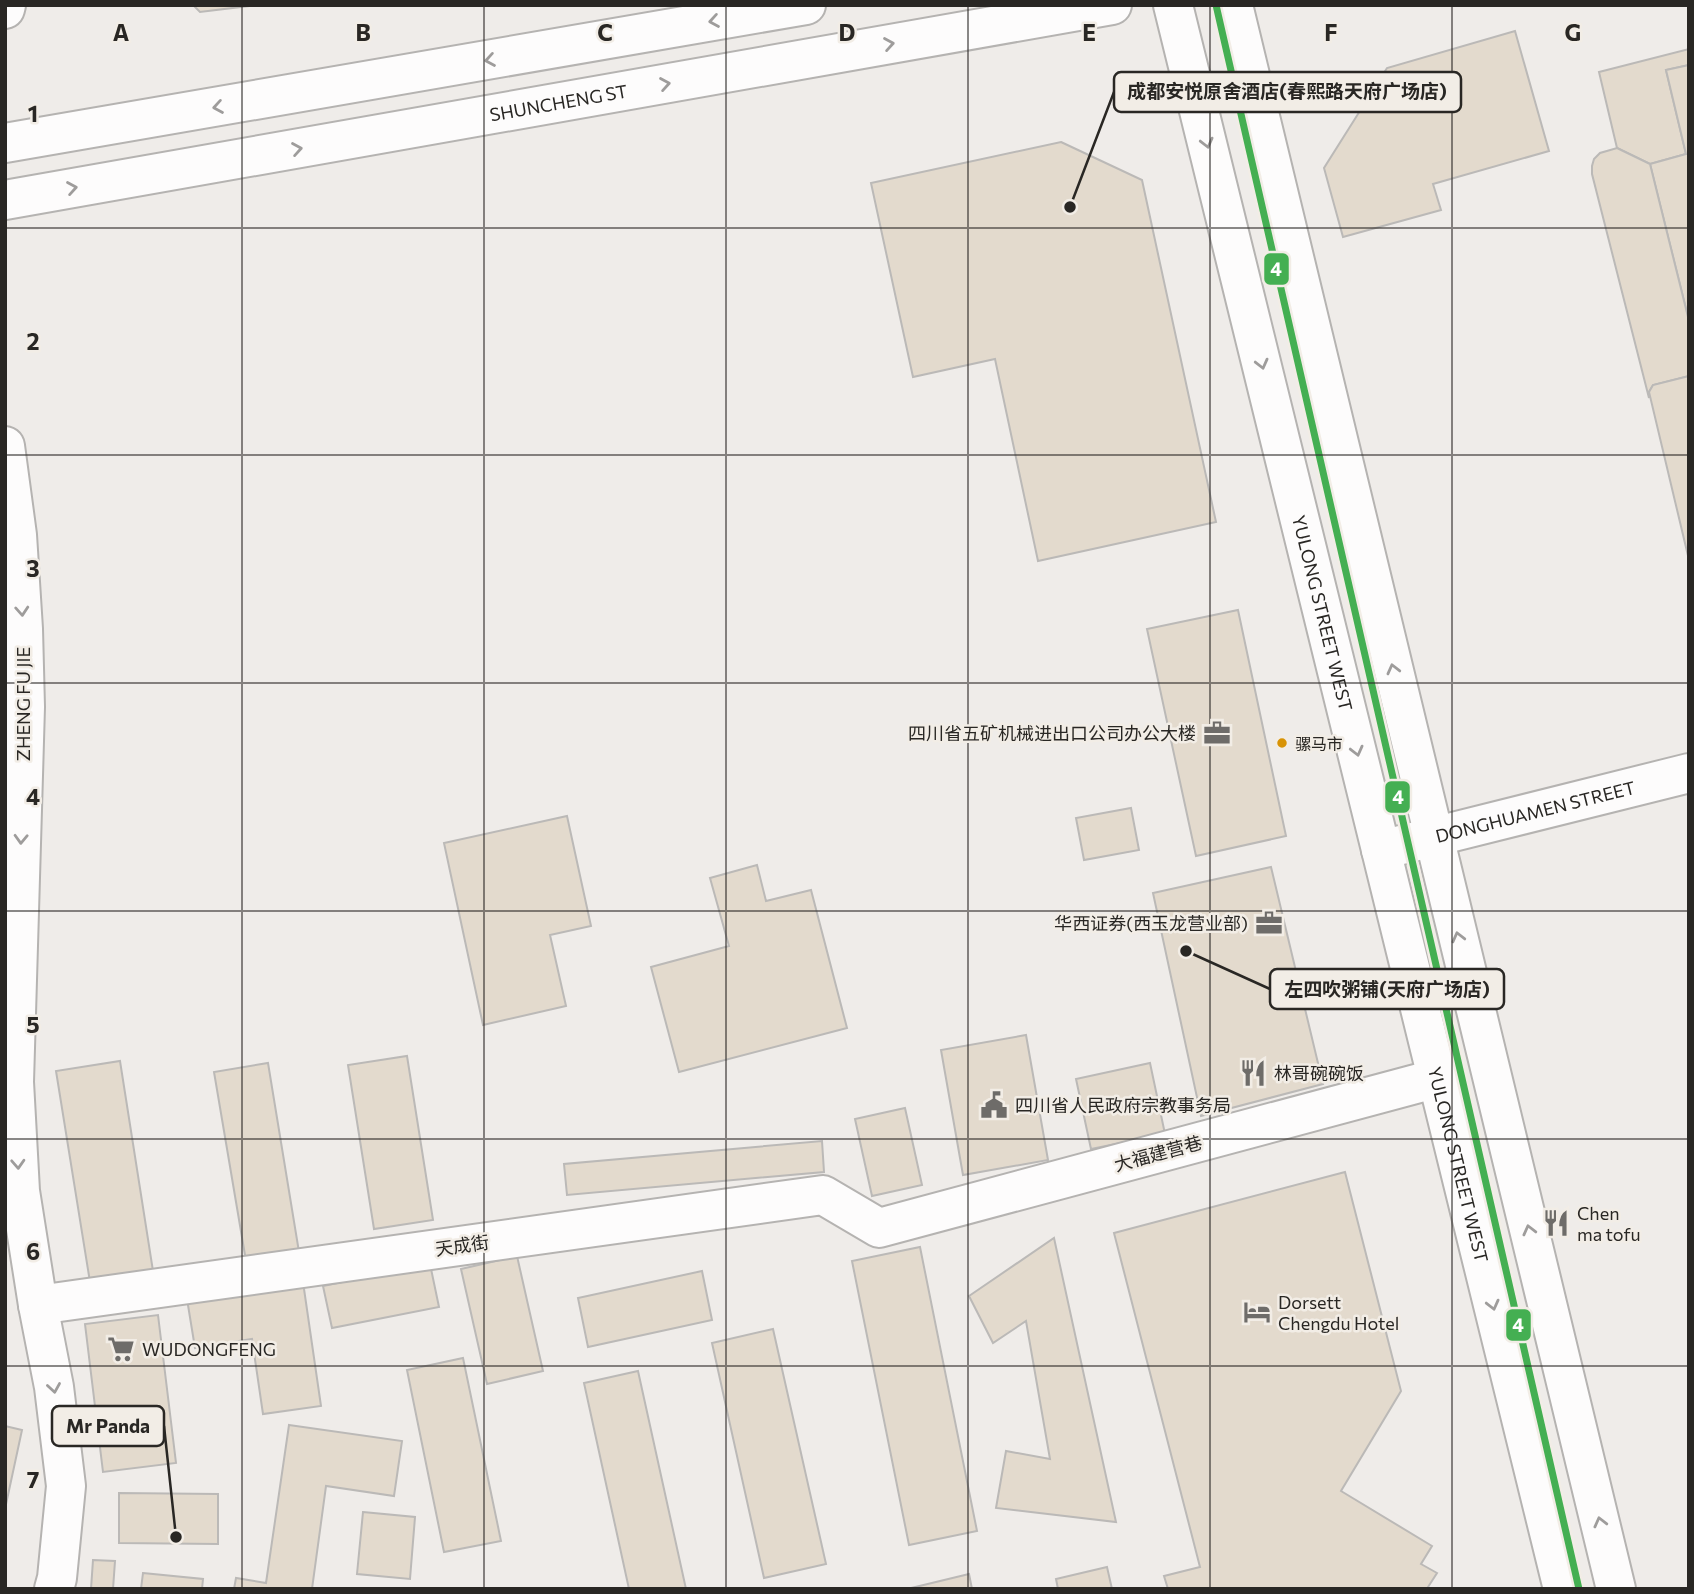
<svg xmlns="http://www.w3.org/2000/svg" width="1694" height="1594" font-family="Commissioner,'Noto Sans SC',sans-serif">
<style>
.building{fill:#e3dacd;stroke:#bbb9b7;stroke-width:2}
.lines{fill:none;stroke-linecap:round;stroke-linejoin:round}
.minor-casing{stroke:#b5b3b1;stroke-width:42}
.major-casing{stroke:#b5b3b1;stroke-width:42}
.minor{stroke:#fdfcfc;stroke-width:38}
.major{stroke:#fdfcfc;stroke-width:38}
.metro-1-casing{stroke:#f2ede6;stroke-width:12}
.metro-1{stroke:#44af52;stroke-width:7}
.oneway{stroke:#9e9c9b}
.grid{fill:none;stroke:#292724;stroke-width:2;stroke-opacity:0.55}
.bus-dot{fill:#d89305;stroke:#f2ede6;stroke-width:2.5}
.labels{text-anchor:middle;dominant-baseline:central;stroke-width:5;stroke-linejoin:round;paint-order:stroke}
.bus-label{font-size:16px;fill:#292724;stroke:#f2ede6;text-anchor:start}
.street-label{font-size:18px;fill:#292724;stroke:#f2ede6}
.poi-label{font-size:18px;fill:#292724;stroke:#f2ede6;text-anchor:start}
.grid-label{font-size:23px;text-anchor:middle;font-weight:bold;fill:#292724;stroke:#f2ede6;stroke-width:5;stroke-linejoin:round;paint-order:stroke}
.leader{fill:none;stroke:#292724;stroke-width:2.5}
.callout-dot{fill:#292724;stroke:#f2ede6;stroke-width:2.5}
.callout{fill:#f2ede6;stroke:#292724;stroke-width:2.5}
.callout-label{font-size:19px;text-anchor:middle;font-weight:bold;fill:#292724}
.line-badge{stroke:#f2ede6;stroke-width:2.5}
.badge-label{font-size:19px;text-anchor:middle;font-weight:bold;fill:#fff}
</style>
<rect width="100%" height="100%" fill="#efece9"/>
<!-- building -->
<g class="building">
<polygon points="193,5 257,5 200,12"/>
<polygon points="1515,31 1549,151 1433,184 1441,210 1343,237 1324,168 1387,68"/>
<polygon points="1689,49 1689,65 1666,70 1686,154 1650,164 1617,148 1599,72"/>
<polygon points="1689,65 1689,321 1650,164 1686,154 1666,70"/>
<polygon points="1061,142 1142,180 1216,522 1038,561 995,359 913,377 871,183"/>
<polygon points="1617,148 1650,164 1689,321 1689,376 1653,385 1649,392 1649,398 1592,174 1592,166 1594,159 1600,153"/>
<polygon points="1689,376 1689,560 1649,392 1653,385"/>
<polygon points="1238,610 1286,836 1196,856 1147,629"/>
<polygon points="1131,808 1139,850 1084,860 1076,818"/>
<polygon points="567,816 591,926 550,935 566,1006 483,1025 444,843"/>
<polygon points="757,865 766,901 811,890 847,1028 679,1072 651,967 729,946 710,878"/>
<polygon points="1271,867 1323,1084 1201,1116 1153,893"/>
<polygon points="1026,1035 1048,1160 963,1175 941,1050"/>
<polygon points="407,1056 433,1220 374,1229 348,1065"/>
<polygon points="120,1061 153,1271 90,1282 56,1071"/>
<polygon points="268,1063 299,1252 246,1261 214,1072"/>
<polygon points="1150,1063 1165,1134 1091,1149 1076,1079"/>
<polygon points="905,1108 922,1185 872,1196 855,1119"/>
<polygon points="822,1141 824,1172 567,1195 564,1164"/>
<polygon points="1345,1172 1401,1391 1341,1491 1432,1546 1421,1564 1437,1573 1428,1587 1430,1589 1168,1589 1164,1576 1200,1567 1114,1233"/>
<polygon points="1054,1238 1116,1522 996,1508 1006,1451 1050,1459 1026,1321 993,1343 969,1296"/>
<polygon points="920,1247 977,1531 909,1545 852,1261"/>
<polygon points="517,1256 543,1371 487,1384 461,1269"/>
<polygon points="430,1264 439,1307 332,1328 323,1286"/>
<polygon points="702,1271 712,1320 588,1347 578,1298"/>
<polygon points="303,1282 321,1406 263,1414 252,1339 195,1348 187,1299"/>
<polygon points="158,1315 176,1463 103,1472 85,1324"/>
<polygon points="773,1329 826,1564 764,1578 712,1343"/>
<polygon points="463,1358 501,1541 444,1552 407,1370"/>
<polygon points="638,1371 686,1589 629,1589 584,1383"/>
<polygon points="289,1425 402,1441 394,1496 326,1486 312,1589 234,1589 236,1578 266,1583"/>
<polygon points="5,1426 22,1430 5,1509"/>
<polygon points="119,1493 218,1494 218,1544 119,1543"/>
<polygon points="363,1512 415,1517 410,1579 357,1574"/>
<polygon points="93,1560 115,1561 113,1589 91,1589"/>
<polygon points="1107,1567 1112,1589 1058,1589 1056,1579"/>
<polygon points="143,1573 203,1579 202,1589 141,1589"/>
<polygon points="969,1574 972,1589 907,1589"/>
</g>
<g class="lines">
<defs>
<g id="minor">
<polyline points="5,9 6,5"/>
<polyline points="5,446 17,535 23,629 25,707 14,1082 20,1191 38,1305 54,1387 66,1486 57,1578 54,1589"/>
<path id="s1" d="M1381,850L1689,773"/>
<polyline points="38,1305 823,1195 879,1228 1438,1078"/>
</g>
<g id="major">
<path id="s2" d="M1173,5L1563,1589"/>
<polyline points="1233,5 1616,1589"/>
<polyline points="5,143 806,5"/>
<path id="s3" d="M5,200L1112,5"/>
</g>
</defs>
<!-- minor casing -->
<use href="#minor" class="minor-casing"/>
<!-- major casing -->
<use href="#major" class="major-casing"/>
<!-- minor -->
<use href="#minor" class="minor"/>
<!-- major -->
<use href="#major" class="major"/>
<defs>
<polyline id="metro-1" points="1216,5 1579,1589"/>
</defs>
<!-- metro-1 casing -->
<use href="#metro-1" class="metro-1-casing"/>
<!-- metro-1 -->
<use href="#metro-1" class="metro-1"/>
</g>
<!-- one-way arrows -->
<defs><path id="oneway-chevron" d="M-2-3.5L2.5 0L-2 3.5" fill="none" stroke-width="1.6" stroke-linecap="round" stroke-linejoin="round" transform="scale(1.75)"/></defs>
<g class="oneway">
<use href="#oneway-chevron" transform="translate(714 21) rotate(170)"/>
<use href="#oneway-chevron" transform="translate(889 44) rotate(-10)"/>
<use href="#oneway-chevron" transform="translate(490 60) rotate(170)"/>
<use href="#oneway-chevron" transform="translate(665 84) rotate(-10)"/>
<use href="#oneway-chevron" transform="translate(218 107) rotate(170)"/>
<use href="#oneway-chevron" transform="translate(1207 143) rotate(76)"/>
<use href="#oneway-chevron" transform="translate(297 149) rotate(-10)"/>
<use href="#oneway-chevron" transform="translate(72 188) rotate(-10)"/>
<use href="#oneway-chevron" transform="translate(1262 364) rotate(76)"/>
<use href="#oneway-chevron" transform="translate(22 611) rotate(86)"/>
<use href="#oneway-chevron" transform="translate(1393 669) rotate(-104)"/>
<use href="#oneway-chevron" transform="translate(1357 751) rotate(76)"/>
<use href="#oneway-chevron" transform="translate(21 839) rotate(92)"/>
<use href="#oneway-chevron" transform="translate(1458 937) rotate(-104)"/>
<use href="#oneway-chevron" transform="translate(18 1164) rotate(87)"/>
<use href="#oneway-chevron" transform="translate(1529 1230) rotate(-104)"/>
<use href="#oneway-chevron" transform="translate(1493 1305) rotate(76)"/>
<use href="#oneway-chevron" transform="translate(54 1388) rotate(81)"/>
<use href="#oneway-chevron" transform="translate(1600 1522) rotate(-104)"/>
</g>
<!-- grid -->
<path class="grid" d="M242,5V1589M484,5V1589M726,5V1589M968,5V1589M1210,5V1589M1452,5V1589M5,228H1689M5,455H1689M5,683H1689M5,911H1689M5,1139H1689M5,1366H1689"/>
<!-- icons -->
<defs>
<symbol id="office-bare" viewBox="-9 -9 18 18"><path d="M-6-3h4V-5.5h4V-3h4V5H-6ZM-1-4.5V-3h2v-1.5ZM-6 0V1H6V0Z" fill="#6e6c69" stroke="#f2ede6" stroke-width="2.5" paint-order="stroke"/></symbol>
<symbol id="restaurant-bare" viewBox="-9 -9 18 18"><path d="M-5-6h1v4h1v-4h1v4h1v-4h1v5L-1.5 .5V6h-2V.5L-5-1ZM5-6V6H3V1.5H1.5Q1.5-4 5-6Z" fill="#6e6c69" stroke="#f2ede6" stroke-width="2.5" paint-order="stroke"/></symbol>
<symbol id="civic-bare" viewBox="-9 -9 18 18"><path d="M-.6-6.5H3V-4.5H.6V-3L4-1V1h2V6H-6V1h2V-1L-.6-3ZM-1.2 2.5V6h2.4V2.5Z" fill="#6e6c69" stroke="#f2ede6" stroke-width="2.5" paint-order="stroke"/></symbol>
<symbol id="hotel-bare" viewBox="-9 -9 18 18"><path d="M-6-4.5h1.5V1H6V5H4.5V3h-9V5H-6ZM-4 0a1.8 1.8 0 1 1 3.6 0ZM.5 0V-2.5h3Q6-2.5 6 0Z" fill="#6e6c69" stroke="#f2ede6" stroke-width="2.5" paint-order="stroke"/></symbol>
<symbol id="supermarket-bare" viewBox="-9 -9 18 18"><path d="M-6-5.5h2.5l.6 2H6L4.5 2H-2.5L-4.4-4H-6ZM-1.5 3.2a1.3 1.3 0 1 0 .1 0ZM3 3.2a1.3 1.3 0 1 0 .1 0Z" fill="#6e6c69" stroke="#f2ede6" stroke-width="2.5" paint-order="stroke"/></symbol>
</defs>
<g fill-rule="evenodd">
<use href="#office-bare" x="1198" y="714" width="38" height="38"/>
<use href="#office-bare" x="1250" y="904" width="38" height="38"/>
<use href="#restaurant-bare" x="1234" y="1054" width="38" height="38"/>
<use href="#civic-bare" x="975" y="1086" width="38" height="38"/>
<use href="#restaurant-bare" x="1537" y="1204" width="38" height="38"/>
<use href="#hotel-bare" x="1238" y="1293" width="38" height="38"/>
<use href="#supermarket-bare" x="102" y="1330" width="38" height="38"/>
</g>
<!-- markers -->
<circle class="bus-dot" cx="1282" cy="743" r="6"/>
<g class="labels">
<!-- bus labels -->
<g class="bus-label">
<text x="1295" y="743">骡马市</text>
</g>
<!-- street labels -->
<g class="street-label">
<text stroke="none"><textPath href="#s3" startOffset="562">SHUNCHENG ST</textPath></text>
<text stroke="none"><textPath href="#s2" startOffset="626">YULONG STREET WEST</textPath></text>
<text transform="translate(23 704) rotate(-90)">ZHENG FU JIE</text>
<text stroke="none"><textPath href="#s1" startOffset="159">DONGHUAMEN STREET</textPath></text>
<text transform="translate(1158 1153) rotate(-15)">大福建营巷</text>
<text stroke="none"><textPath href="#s2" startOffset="1194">YULONG STREET WEST</textPath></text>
<text transform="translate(462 1245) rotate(-8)">天成街</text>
</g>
<!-- poi labels -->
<g class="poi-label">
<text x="1196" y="733" text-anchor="end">四川省五矿机械进出口公司办公大楼</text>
<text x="1248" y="923" text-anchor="end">华西证券(西玉龙营业部)</text>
<text x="1274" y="1073">林哥碗碗饭</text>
<text x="1015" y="1105">四川省人民政府宗教事务局</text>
<text x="1577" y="1213">Chen<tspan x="1577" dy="21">ma tofu</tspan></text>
<text x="1278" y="1302">Dorsett<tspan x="1278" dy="21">Chengdu Hotel</tspan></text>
<text x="142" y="1349">WUDONGFENG</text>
</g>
</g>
<g class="grid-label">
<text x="121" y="41">A</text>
<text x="363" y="41">B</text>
<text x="605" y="41">C</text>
<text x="847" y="41">D</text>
<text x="1089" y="41">E</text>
<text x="1331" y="41">F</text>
<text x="1573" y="41">G</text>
<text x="33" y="122">1</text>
<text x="33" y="350">2</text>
<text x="33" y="577">3</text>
<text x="33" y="805">4</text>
<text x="33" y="1033">5</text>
<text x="33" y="1260">6</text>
<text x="33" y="1488">7</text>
</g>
<!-- callouts -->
<path class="leader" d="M1070 207L1114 92M1186 951L1270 989M176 1537L164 1426"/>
<g class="callout-dot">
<circle cx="1070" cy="207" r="7"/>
<circle cx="1186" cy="951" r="7"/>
<circle cx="176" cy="1537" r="7"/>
</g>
<g class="callout">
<rect x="1114" y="72" width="347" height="40" rx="7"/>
<rect x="1270" y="969" width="234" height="40" rx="7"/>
<rect x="52" y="1406" width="112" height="40" rx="7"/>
</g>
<g class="callout-label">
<text x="1287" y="98">成都安悦原舍酒店(春熙路天府广场店)</text>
<text x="1387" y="996">左四吹粥铺(天府广场店)</text>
<text x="108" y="1433">Mr Panda</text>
</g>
<g class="line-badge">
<rect x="1263" y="252" width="27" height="34" rx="7" fill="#44af52"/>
<rect x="1384" y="780" width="27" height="34" rx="7" fill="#44af52"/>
<rect x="1505" y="1308" width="27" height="34" rx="7" fill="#44af52"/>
</g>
<g class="badge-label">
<text x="1276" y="276">4</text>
<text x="1398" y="804">4</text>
<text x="1518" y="1332">4</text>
</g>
<!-- border -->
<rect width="1694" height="1594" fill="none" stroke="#292724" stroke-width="14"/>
</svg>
